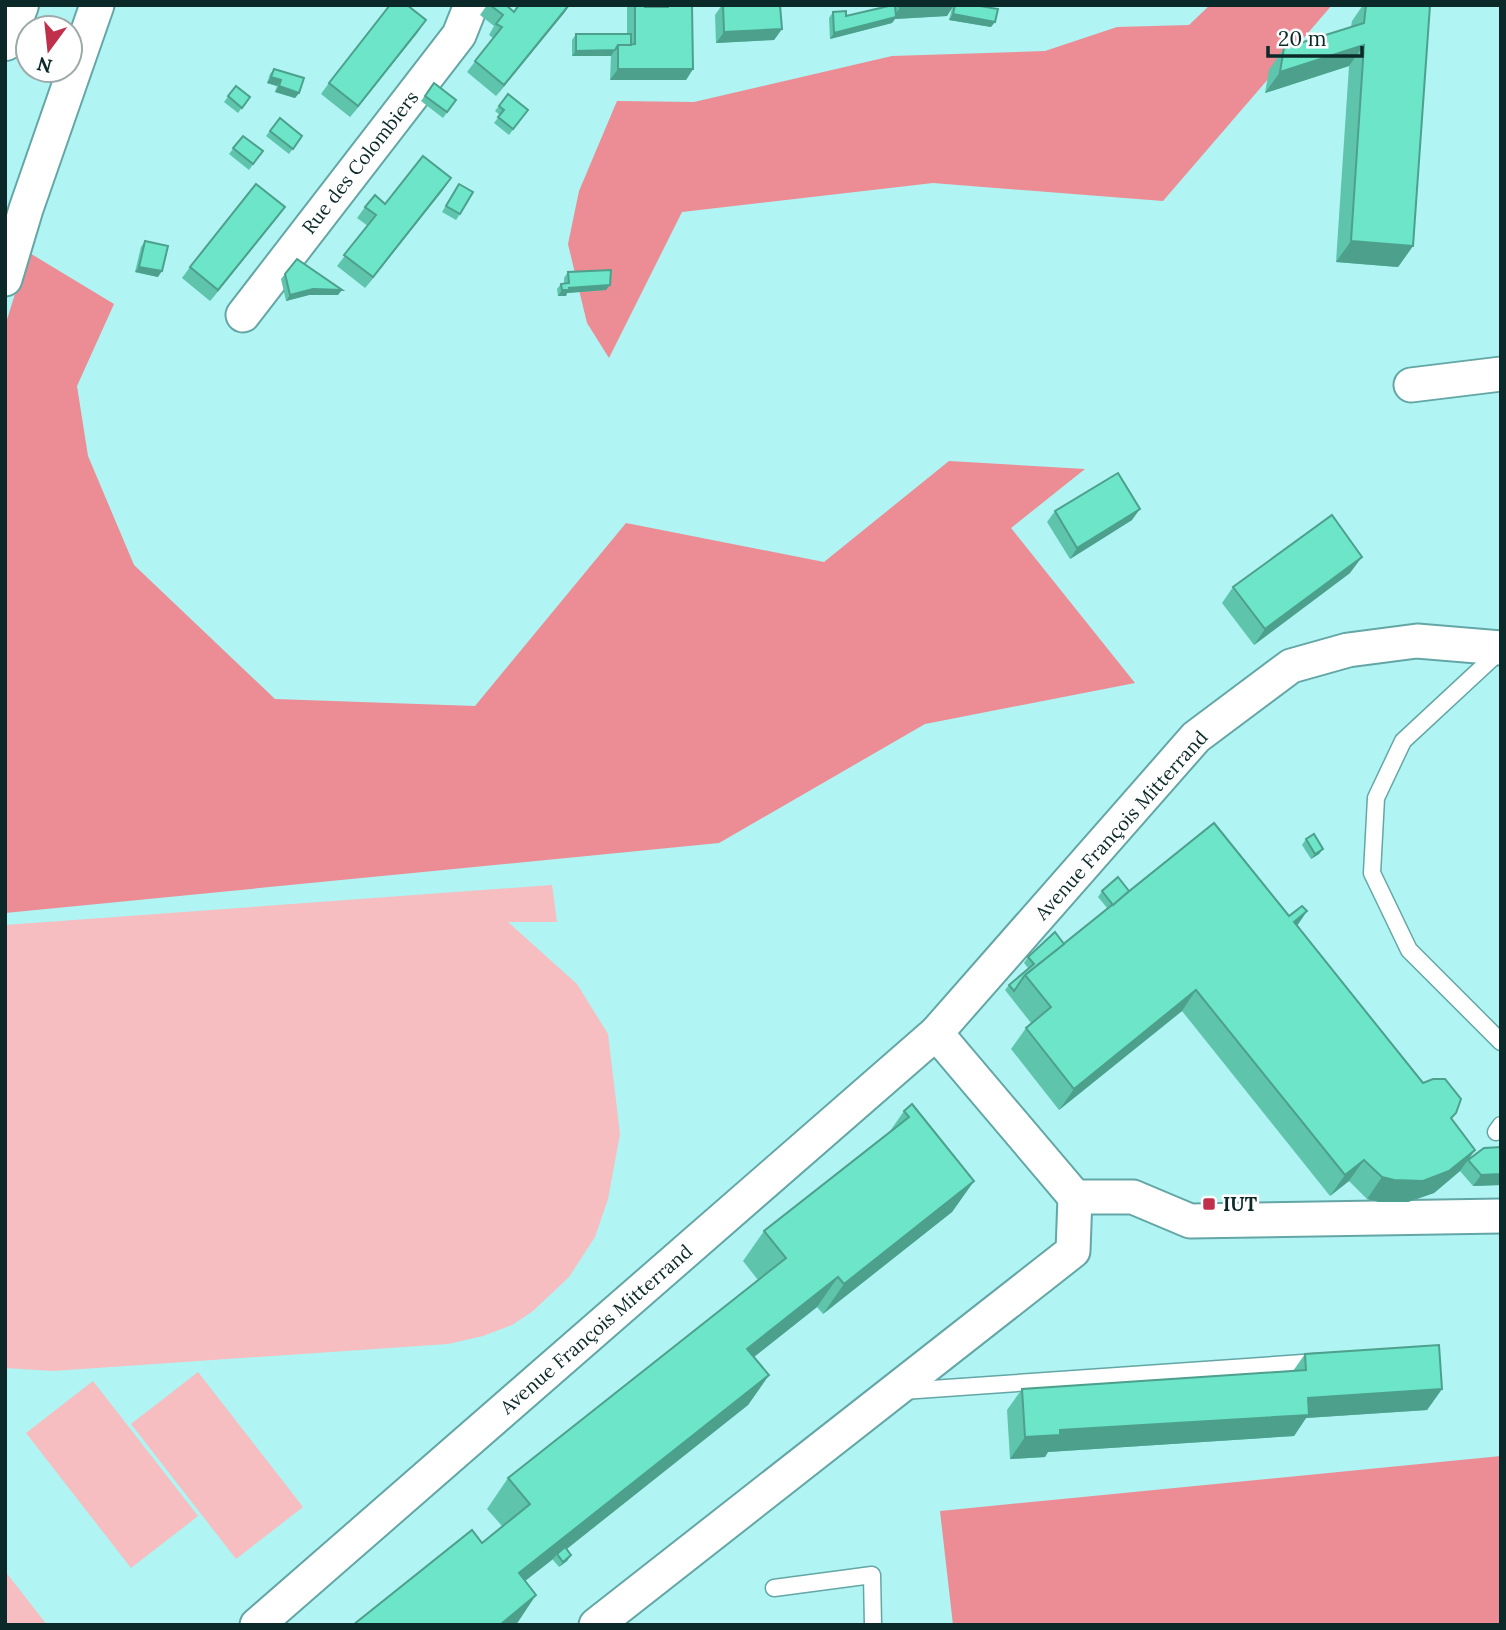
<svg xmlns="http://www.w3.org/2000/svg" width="1506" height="1630" font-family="Lora,serif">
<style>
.green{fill:#f6bec1}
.forest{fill:#ec8c94}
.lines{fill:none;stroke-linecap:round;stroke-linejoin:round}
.service-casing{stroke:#64a6a6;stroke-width:19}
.minor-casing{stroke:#64a6a6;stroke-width:37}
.primary-casing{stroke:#64a6a6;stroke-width:42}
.service{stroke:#fff;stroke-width:16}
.minor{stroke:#fff;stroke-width:33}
.primary{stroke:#fff;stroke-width:38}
.wall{fill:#5ec5ac}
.shaded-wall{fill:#4ca08c}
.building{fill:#6de5c8;stroke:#4ca08c;stroke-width:2}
.poi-dot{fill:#c1304b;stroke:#fff;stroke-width:2.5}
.labels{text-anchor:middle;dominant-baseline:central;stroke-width:5;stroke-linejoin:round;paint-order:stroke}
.street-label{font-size:19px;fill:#0c2929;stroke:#fff}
.poi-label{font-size:19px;font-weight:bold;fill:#0c2929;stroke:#fff;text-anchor:start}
</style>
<rect width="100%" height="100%" fill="#b0f4f3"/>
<!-- green -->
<g class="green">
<polygon points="552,885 557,922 508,922 577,984 608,1034 620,1134 608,1199 595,1237 569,1277 533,1311 512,1325 483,1336 448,1344 53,1371 5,1368 5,925"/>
<polygon points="198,1372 303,1507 236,1559 131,1424"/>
<polygon points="93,1381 198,1516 131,1568 26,1433"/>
<polygon points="5,1571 47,1625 5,1625"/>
</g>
<!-- forest -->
<g class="forest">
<polygon points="1210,5 1332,5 1163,201 933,183 682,212 609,358 587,323 568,244 579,191 617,101 694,102 892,56 1045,51 1117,27 1189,25"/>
<polygon points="28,252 114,304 77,386 88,456 134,565 275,699 475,706 626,523 824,562 949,461 1085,469 1011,528 1135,683 925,724 719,843 5,913 5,326"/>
<polygon points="1501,1456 1501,1625 953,1625 940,1511"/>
</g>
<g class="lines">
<defs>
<g id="service">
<polyline points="1501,650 1403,741 1376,798 1372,873 1409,950 1501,1042"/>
<polyline points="1496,1132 1501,1125"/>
<polyline points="903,1391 1317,1362"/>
<polyline points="774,1588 872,1575 873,1625"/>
</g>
<g id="minor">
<polyline points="5,279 26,209 97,5"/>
<polyline points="243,315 459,35 471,5"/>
<polyline points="1411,385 1501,374"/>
<polyline points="1075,1197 1133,1197 1190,1221 1501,1216"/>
<polyline points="257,1625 936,1033 1196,737 1291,666 1348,650 1417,641 1501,648"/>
<polyline points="596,1625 1073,1251 1075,1197 936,1033"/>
</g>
<polyline id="primary" points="5,41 19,5"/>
</defs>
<!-- service casing -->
<use href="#service" class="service-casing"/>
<!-- minor casing -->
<use href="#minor" class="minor-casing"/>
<!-- primary casing -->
<use href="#primary" class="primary-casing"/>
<!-- service -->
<use href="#service" class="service"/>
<!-- minor -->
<use href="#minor" class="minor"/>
<!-- primary -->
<use href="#primary" class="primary"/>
</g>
<!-- wall -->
<g class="wall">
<polygon points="487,5 506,5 514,12 569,5 496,96 467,72 493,38 489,35 494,26 480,15"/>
<polygon points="627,5 645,5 645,7 665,7 666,5 692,5 693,69 686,80 610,80 611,56 572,56 572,40 576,34 627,34"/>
<polygon points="722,5 780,5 782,29 774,40 716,43 715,15"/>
<polygon points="891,5 974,5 991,27 949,20 952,8 947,16 895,19 892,23 830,39 829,18 833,12 846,16"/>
<polygon points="1363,5 1430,5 1413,246 1398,267 1336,262 1349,66 1265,93 1269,70 1284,48 1351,27 1352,21"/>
<polygon points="418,32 350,117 321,94 329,83"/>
<polygon points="274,69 299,93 295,98 275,92 277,86 267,83 270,74"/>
<polygon points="434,83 456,100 443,118 421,101"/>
<polygon points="236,86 250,97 238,113 224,102"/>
<polygon points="508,94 528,110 509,135 494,123 500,115 495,111"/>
<polygon points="280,118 302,136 289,154 266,136"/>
<polygon points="243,136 263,151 249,170 229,154"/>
<polygon points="459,184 460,214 456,220 442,212"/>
<polygon points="443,190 365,288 337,266 368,226 357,218 365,207 385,204"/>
<polygon points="285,207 210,301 182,278 190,267"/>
<polygon points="145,241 158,277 135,272 141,247"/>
<polygon points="297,259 338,295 309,295 286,301 281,279"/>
<polygon points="568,272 606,290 567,293 566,296 558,296 557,289 561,284 564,283 564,278"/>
<polygon points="1055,511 1132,520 1070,559 1047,522"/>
<polygon points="1350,573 1254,645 1222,603 1233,587"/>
<polygon points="1306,839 1323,849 1319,854 1311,859 1302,845"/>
<polygon points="1102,891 1129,891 1289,916 1307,911 1297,926 1475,1150 1468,1160 1501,1147 1501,1185 1473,1186 1460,1171 1434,1193 1408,1202 1379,1202 1367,1199 1349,1181 1330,1196 1182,1011 1059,1110 1011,1049 1026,1028 1031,1023 1005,990 1009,985 1029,969 1024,963 1028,957 1064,944 1108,909 1098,897"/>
<polygon points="904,1111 974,1181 952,1212 823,1314 817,1307 754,1357 769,1375 748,1405 567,1548 571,1555 567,1561 559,1567 553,1560 553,1559 525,1581 482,1543 502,1526 487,1509 508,1478 758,1280 743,1261 764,1231 888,1134"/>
<polygon points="1305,1354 1442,1389 1427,1410 1306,1418 1294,1436 1048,1452 1045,1457 1010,1459 1007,1410 1022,1389 1293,1371"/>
</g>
<!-- shaded-wall -->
<g class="shaded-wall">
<polygon points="569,5 565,12 496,96 504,85"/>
<polygon points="954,5 947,16 895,19 892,23 830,39 834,33 892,18 900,8"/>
<polygon points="953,14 995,22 991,27 949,20"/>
<polygon points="426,20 418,32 350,117 358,106"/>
<polygon points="782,29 774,40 716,43 724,32"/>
<polygon points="1364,45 1349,66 1265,93 1280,72"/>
<polygon points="615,50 611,56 572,56 576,51"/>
<polygon points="618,69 693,69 686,80 610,80"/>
<polygon points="271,77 281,80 277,86 267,83"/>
<polygon points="279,86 299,93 295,98 275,92"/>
<polygon points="451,178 443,190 365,288 373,277"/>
<polygon points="285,207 277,218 210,301 218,290"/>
<polygon points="1351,241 1413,246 1398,267 1336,262"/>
<polygon points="139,267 162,271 158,277 135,272"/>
<polygon points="610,285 606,290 567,293 566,296 558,296 562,290 569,288"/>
<polygon points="313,289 342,290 338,295 309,295 286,301 290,295"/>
<polygon points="1140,509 1132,520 1070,559 1077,548"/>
<polygon points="1362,557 1350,573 1254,645 1265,629"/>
<polygon points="1323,849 1319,854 1311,859 1315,854"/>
<polygon points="1307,911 1292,933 1294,922"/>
<polygon points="1196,990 1182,1011 1059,1110 1074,1089"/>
<polygon points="1475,1150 1460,1171 1434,1193 1408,1202 1379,1202 1367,1199 1382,1177"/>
<polygon points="1364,1160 1349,1181 1330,1196 1345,1175"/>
<polygon points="1501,1174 1501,1185 1473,1186 1481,1175"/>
<polygon points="974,1181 952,1212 823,1314 844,1284"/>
<polygon points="838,1277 817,1307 726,1379 747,1349"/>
<polygon points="769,1375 748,1405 558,1556 557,1554 553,1559 497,1603 519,1573"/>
<polygon points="1442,1389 1427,1410 1306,1418 1294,1436 1048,1452 1045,1457 1010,1459 1025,1437 1060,1430 1308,1398"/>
<polygon points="571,1555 567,1561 559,1567 563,1562"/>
<polygon points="536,1595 516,1625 500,1625"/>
</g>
<!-- building -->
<g class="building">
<polygon points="390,5 407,5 426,20 358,106 329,83"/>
<polygon points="490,5 506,5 514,12 519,5 569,5 504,85 475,61 502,27 496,24 503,15"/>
<polygon points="635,5 645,5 645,7 668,7 668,5 692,5 693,69 618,69 618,45 635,44"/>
<polygon points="723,5 780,5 782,29 724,32"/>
<polygon points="893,5 895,5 896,17 834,33 833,12 846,11 846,16"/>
<polygon points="899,5 947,5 900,8"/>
<polygon points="955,5 974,5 998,9 995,22 953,14"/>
<polygon points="1366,5 1430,5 1413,246 1351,241 1364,45 1280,72 1284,48 1364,23"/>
<polygon points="576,34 631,34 631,45 618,45 615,50 576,51"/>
<polygon points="274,69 304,78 299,93 279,86 281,80 271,77"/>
<polygon points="434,83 456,100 447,112 425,96"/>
<polygon points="236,86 250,97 242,108 228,96"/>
<polygon points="508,94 528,110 513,129 498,117 504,110 499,106"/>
<polygon points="280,118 302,136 293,149 270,131"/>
<polygon points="243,136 263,151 253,164 233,148"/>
<polygon points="423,156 451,178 373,277 344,255 376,215 365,207 375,195 385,204"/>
<polygon points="256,184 285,207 218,290 190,267"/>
<polygon points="459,184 473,192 460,214 446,206"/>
<polygon points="145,241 168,246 162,271 139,267"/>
<polygon points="297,259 342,290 313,289 290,295 285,274"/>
<polygon points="611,270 610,285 569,288 569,290 562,290 561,284 569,283 568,272"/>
<polygon points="1118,473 1140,509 1077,548 1055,511"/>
<polygon points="1332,515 1362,557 1265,629 1233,587"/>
<polygon points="1214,823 1289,916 1302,906 1307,911 1294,922 1423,1083 1433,1079 1445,1079 1461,1099 1456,1113 1451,1118 1475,1150 1449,1171 1423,1181 1394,1180 1382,1177 1364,1160 1345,1175 1196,990 1074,1089 1026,1028 1051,1007 1025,975"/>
<polygon points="1314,834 1323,849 1315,854 1306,839"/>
<polygon points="1118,877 1129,891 1113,905 1102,891"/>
<polygon points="1055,932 1064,944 1025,975 1014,991 1009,985 1034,964 1028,957"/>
<polygon points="912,1104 974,1181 844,1284 838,1277 747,1349 769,1375 519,1573 536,1595 500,1625 353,1625 472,1530 482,1543 530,1504 508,1478 786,1258 764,1231 909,1117 904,1111"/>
<polygon points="1501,1147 1501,1174 1481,1175 1468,1160 1484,1148"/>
<polygon points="1439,1345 1442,1389 1308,1398 1309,1415 1060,1430 1060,1435 1025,1437 1022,1389 1306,1370 1305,1354"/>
<polygon points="565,1547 571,1555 563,1562 557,1554"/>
</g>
<!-- markers -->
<rect class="poi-dot" x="1202" y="1197" width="14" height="14" rx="3.5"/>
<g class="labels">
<!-- street labels -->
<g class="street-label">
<text transform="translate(360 162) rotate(-52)">Rue des Colombiers</text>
<text transform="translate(1121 825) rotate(-48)">Avenue François Mitterrand</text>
<text transform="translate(596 1329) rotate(-41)">Avenue François Mitterrand</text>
</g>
<!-- poi labels -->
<g class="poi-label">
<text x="1223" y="1204">IUT</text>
</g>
</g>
<!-- border -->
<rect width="1506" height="1630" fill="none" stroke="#0c2929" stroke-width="14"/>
<!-- north arrow -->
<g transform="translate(49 49) rotate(195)"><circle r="33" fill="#ffffff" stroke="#9ea9a9" stroke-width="2"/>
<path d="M0-5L12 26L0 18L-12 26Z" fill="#c1304b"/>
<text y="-10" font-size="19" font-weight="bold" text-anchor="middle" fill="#0c2929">N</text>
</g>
<!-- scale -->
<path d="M1268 46v10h94v-10" fill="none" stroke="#0c2929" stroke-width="3.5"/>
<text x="1278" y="46" font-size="21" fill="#0c2929" stroke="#ffffff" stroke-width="5" paint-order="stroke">20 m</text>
</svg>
